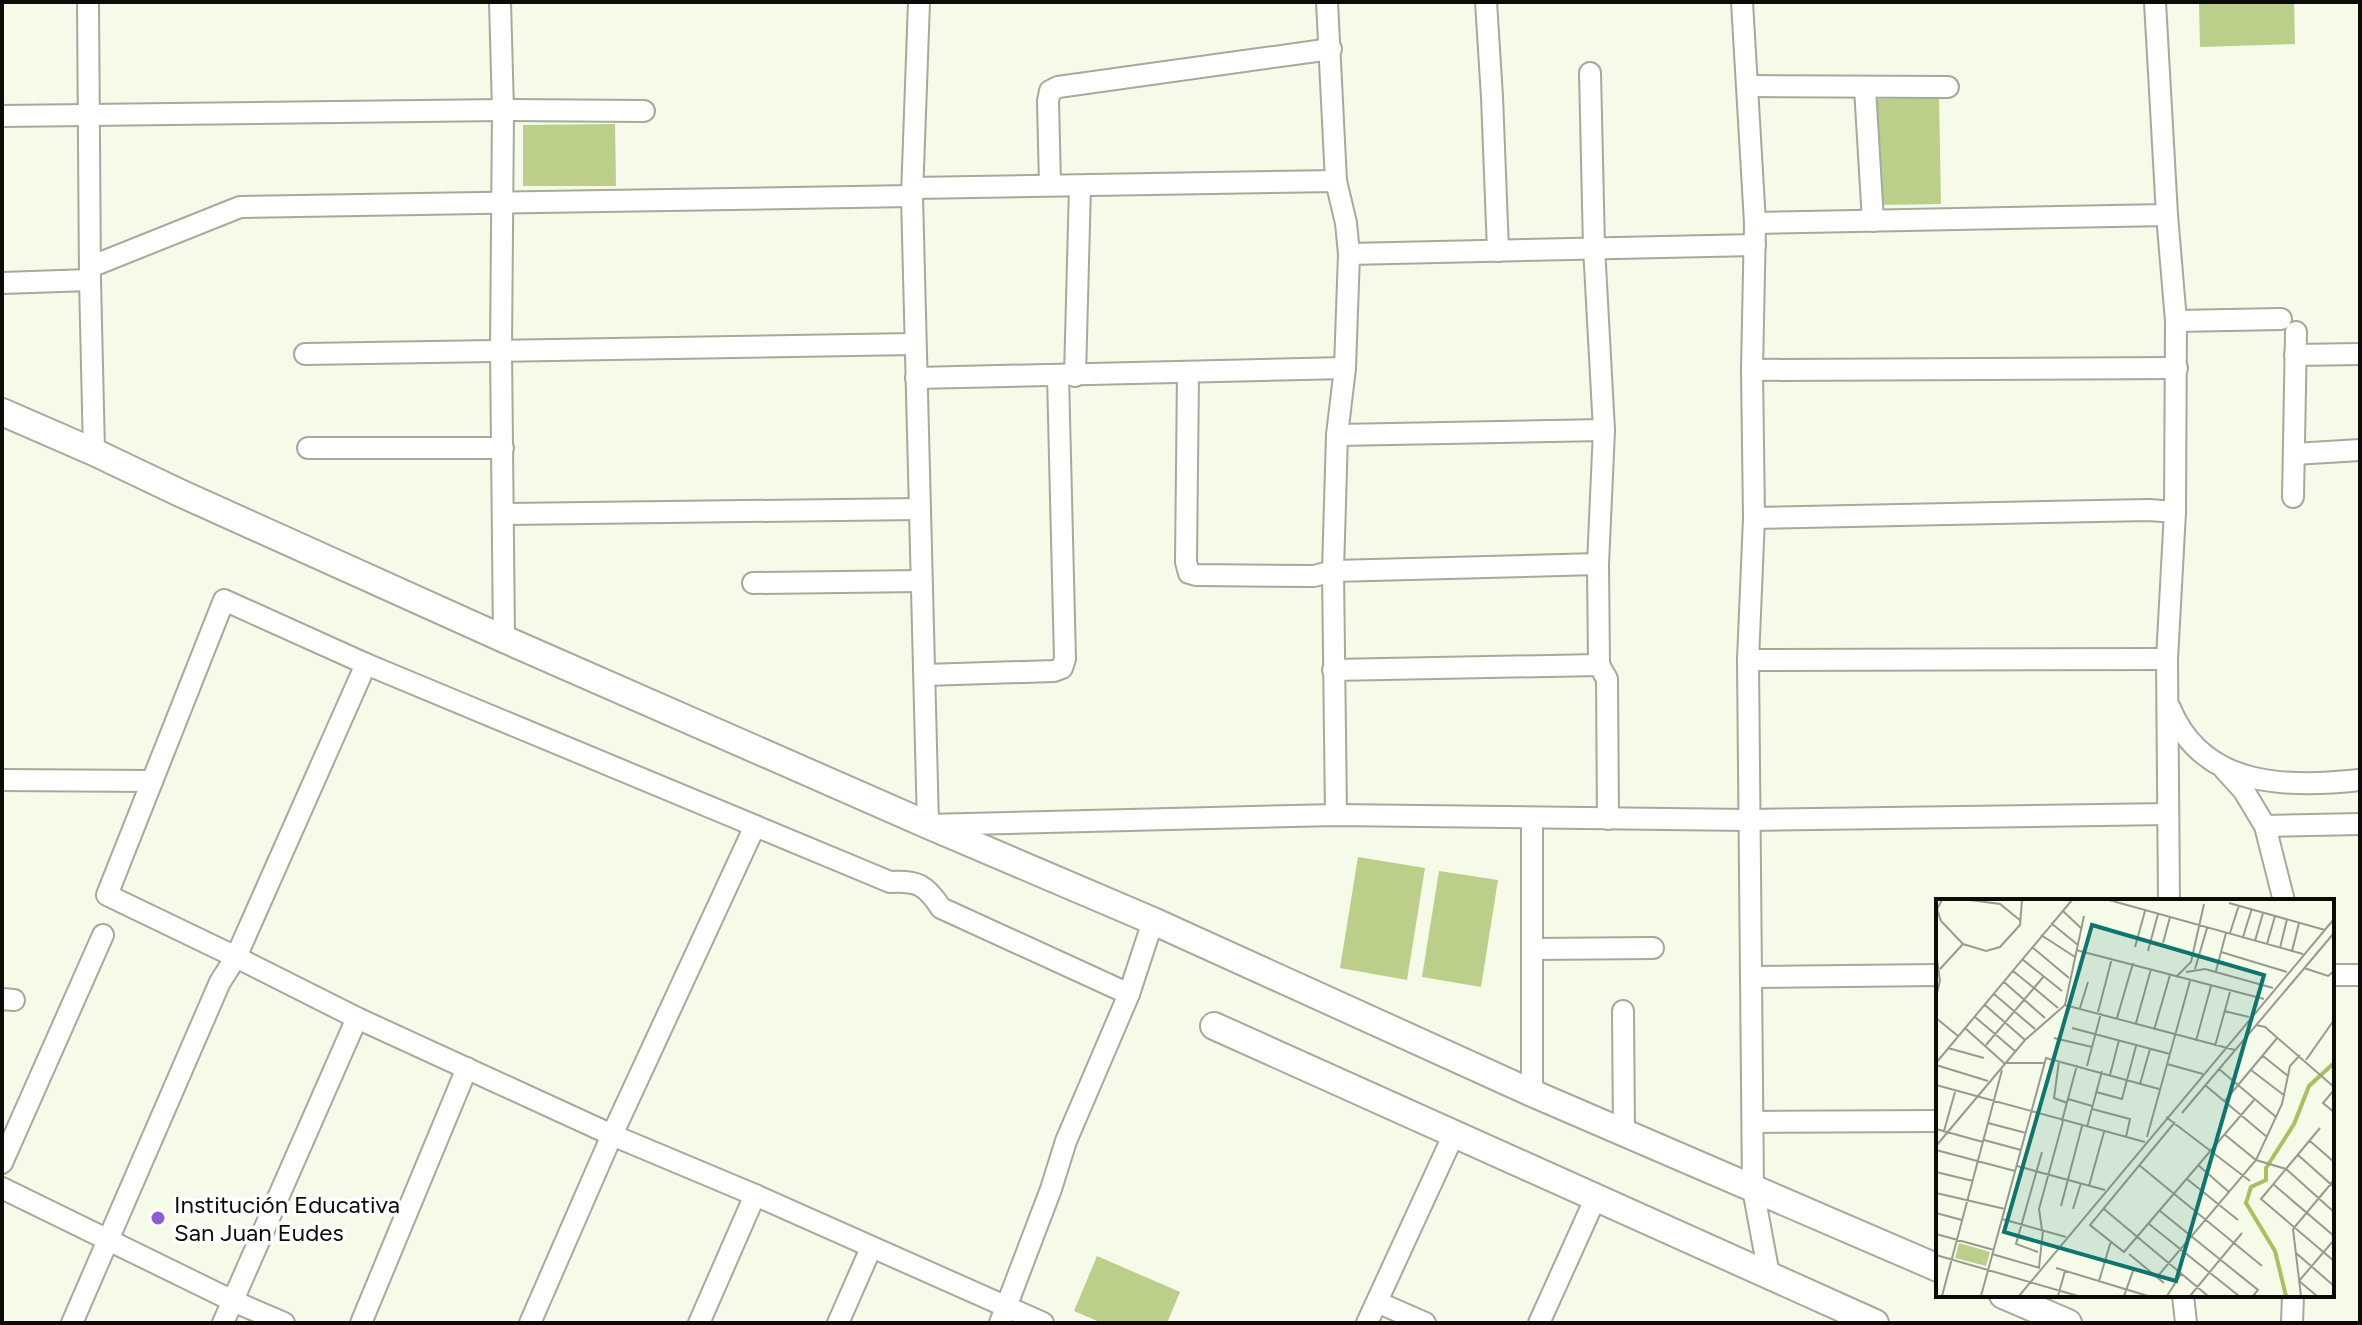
<svg xmlns="http://www.w3.org/2000/svg" width="2362" height="1325" font-family="Figtree,sans-serif">
<style>
.green{fill:#bbce8a}
.lines{fill:none;stroke-linecap:round;stroke-linejoin:round}
.minor-casing{stroke:#a5aa9a;stroke-width:24}
.tertiary-casing{stroke:#a5aa9a;stroke-width:30}
.minor{stroke:#fff;stroke-width:20}
.tertiary{stroke:#fff;stroke-width:26}
.poi-dot{fill:#905cd4;stroke:#fff;stroke-width:3}
.labels{text-anchor:middle;dominant-baseline:central;stroke-width:7;stroke-linejoin:round;paint-order:stroke}
.poi-label{font-size:24px;fill:#0b0c07;stroke:#fff;text-anchor:start}
.inset-river{fill:none;stroke:#a8c15f;stroke-width:4}
.inset-road{fill:none;stroke:#979b8f;stroke-width:2}
.view{fill:#0f766e;fill-opacity:0.15;stroke:#0f766e;stroke-width:4}
.inset-edge{fill:none;stroke:#0b0c07;stroke-width:4}
</style>
<rect width="100%" height="100%" fill="#f5fae9"/>
<!-- green -->
<g class="green">
<polygon points="2199,2 2294,2 2295,44 2200,47"/>
<polygon points="1939,97 1941,204 1880,205 1877,99"/>
<polygon points="615,124 616,186 523,186 523,125"/>
<polygon points="1358,857 1425,868 1407,980 1340,968"/>
<polygon points="1439,871 1498,880 1481,987 1422,977"/>
<polygon points="1097,1256 1180,1292 1167,1323 1102,1323 1074,1311"/>
</g>
<g class="lines">
<defs>
<g id="minor">
<polyline points="88,2 90,280 94,452"/>
<polyline points="500,2 503,110 501,350 504,639"/>
<polyline points="919,2 912,196 928,825 1336,815 1749,820 2168,814"/>
<polyline points="1327,2 1336,181 1346,223 1349,254 1345,368 1337,435 1333,571 1336,815"/>
<polyline points="1486,2 1492,97 1498,251"/>
<polyline points="1742,2 1755,223 1752,370 1754,518 1748,660 1753,1189 1769,1275"/>
<polyline points="2155,2 2167,215 2176,321 2175,512 2167,659 2169,901"/>
<polyline points="1590,73 1594,247 1604,430 1598,564 1599,665 1607,679 1608,819"/>
<polyline points="1747,86 1948,87"/>
<polyline points="1865,88 1873,221"/>
<polyline points="2,116 503,110 644,111"/>
<polyline points="1050,185 1048,101 1050,91 1058,87 1331,49"/>
<polyline points="913,188 1336,181"/>
<polyline points="1755,223 2167,215"/>
<polyline points="1349,254 1755,245"/>
<polyline points="90,267 240,207 912,196"/>
<polyline points="2,283 90,280"/>
<polyline points="2176,321 2281,319"/>
<polyline points="305,354 915,344"/>
<polyline points="2295,355 2360,354"/>
<polyline points="1752,370 2177,368"/>
<polyline points="1188,373 1186,562 1189,573 1196,575 1314,576 1333,571 1598,564"/>
<polyline points="1075,376 1080,186"/>
<polyline points="916,378 1345,368"/>
<polyline points="1337,435 1604,430"/>
<polyline points="308,448 503,448"/>
<polyline points="2294,454 2360,450"/>
<polyline points="2293,497 2296,332"/>
<polyline points="503,514 918,509"/>
<polyline points="1754,518 2149,510 2175,512"/>
<polyline points="753,583 921,581"/>
<polyline points="1748,660 2167,659"/>
<polyline points="1333,670 1599,665"/>
<polyline points="925,675 1054,671 1062,668 1065,659 1058,376"/>
<path d="M2170,708C2203,788 2287,788 2360,780"/>
<polyline points="2224,769 2244,791 2265,826 2284,901"/>
<polyline points="2,780 152,781"/>
<polyline points="1532,819 1532,1093"/>
<polyline points="2265,826 2360,824"/>
<polyline points="1533,949 1653,948"/>
<polyline points="2332,975 2360,975"/>
<polyline points="1751,977 1938,975"/>
<polyline points="2,999 14,1000"/>
<polyline points="1623,1011 1624,1131"/>
<polyline points="1754,1122 1938,1121"/>
<polyline points="2,1163 103,935"/>
<polyline points="2,1188 233,1301 284,1323"/>
<polyline points="2183,1295 2186,1323"/>
<polyline points="1377,1302 1425,1323"/>
<polyline points="72,1323 220,982 236,957 366,664"/>
<polyline points="223,1323 357,1018"/>
<polyline points="361,1323 467,1068"/>
<polyline points="530,1323 612,1135 755,826"/>
<polyline points="699,1323 755,1195"/>
<polyline points="838,1323 871,1248"/>
<polyline points="1000,1323 1051,1189 1066,1141 1129,994 1153,921"/>
<path d="M1043,1323L755,1195L612,1135L357,1018L236,957L107,895L224,600L366,664L890,882C917,880 926,885 941,908L1129,994"/>
<polyline points="1367,1323 1454,1134"/>
<polyline points="1539,1323 1596,1197"/>
<polyline points="2292,1323 2293,1295"/>
</g>
<g id="tertiary">
<polyline points="2,412 94,452 180,493 504,639 928,825 1153,921 1532,1093 1938,1268"/>
<polyline points="1214,1026 1875,1323"/>
<polyline points="2003,1295 2068,1323"/>
</g>
</defs>
<!-- minor casing -->
<use href="#minor" class="minor-casing"/>
<!-- tertiary casing -->
<use href="#tertiary" class="tertiary-casing"/>
<!-- minor -->
<use href="#minor" class="minor"/>
<!-- tertiary -->
<use href="#tertiary" class="tertiary"/>
</g>
<!-- markers -->
<circle class="poi-dot" cx="158" cy="1218" r="8"/>
<g class="labels">
<!-- poi labels -->
<g class="poi-label">
<text x="174" y="1204">Institución Educativa<tspan x="174" dy="28">San Juan Eudes</tspan></text>
</g>
</g>
<!-- overview -->
<g transform="translate(1936 899)">
<rect width="398" height="398" fill="#f5fae9"/>
<path d="M23,344L54,353L50,367L19,359Z" fill="#bbce8a"/>
<path class="inset-river" d="M350,397L339,352L310,304L315,288L330,281V269L358,225L373,187L398,164"/>
<path class="inset-road" d="M34,1L64,5L85,22M173,1L367,55M293,4L389,31M127,12L146,30M115,24L142,46M294,34L303,6M105,36L139,58M307,38L316,9M319,42L327,14M227,44L234,18M27,45L50,52L64,48L84,26L86,1M331,45L339,17M96,48L133,79M199,48L209,12M344,49L351,20M140,51L328,100M212,52L222,15M356,52L363,24M0,53L4,82L0,98M285,53L351,73M86,60L126,92M368,69L392,77L398,72M4,70L27,45L5,22L1,10L6,1M259,70L271,29M77,72L98,89L108,77M280,72L290,34M250,73L269,70L337,89M240,78L255,63L268,5M68,83L109,119M58,95L99,130M49,106L89,141M129,106L148,17M144,109L152,83M288,112L313,118M162,113L176,59M39,118L79,152M0,119L22,137M181,119L197,64M200,124L215,70M320,126L329,128L398,188M29,129L68,164H109M136,129L234,155M218,131L234,76M118,139L156,148M260,142L275,87M50,146L98,89L122,109M279,147L294,93M12,149L48,159M327,157L352,177M370,161L398,121M123,162L118,199L131,204M0,164L136,1M231,165L267,175M0,166L52,182M151,167L165,114M283,170L340,218M315,171L349,197M174,176L183,141M204,185L214,150M0,186L209,243M269,186L331,238M398,191L387,204L398,213M160,193L186,200L200,147M132,200L156,207M288,203L342,138M156,210L194,220L190,238M246,214L398,34M230,218L314,282M126,222L141,166M239,223L154,326L188,353L318,201M52,224L90,234M151,228L166,172M384,229L325,300L398,362M0,230L47,243M8,232L19,193M288,235L320,261L350,270L398,313M211,238L254,82M48,241L85,251M374,242L398,263M0,247L89,141L129,106L299,151M0,251L79,272M362,256L398,288M203,266L326,367M262,266L293,293M81,267L169,291M0,273L37,282M251,280L302,321M337,285L398,337M153,287L168,233M0,294L69,310M125,307L146,227M137,310L145,284M168,310L272,397M224,312L322,391L317,397M0,314L26,321M66,320L130,338M213,325L303,397M106,331L103,310L127,222M0,335L58,351M102,353L80,345L106,253M360,354L398,387M56,355L104,369M193,355L228,384M0,356L142,397M103,368L107,332M120,369L212,397M221,378L320,261L346,205L354,167L364,156M163,382L175,342M6,397L66,171M45,397L110,159L223,190M83,397L398,20M122,397L129,372M188,397L198,369M231,397L245,375M254,397L306,334M365,397L357,330L398,281M381,397L363,382L398,341"/>
<path class="view" d="M156,26L328,76L240,382L68,333Z"/>
<rect width="398" height="398" class="inset-edge"/>
</g>
<!-- border -->
<rect width="2362" height="1325" fill="none" stroke="#0b0c07" stroke-width="8"/>
</svg>
